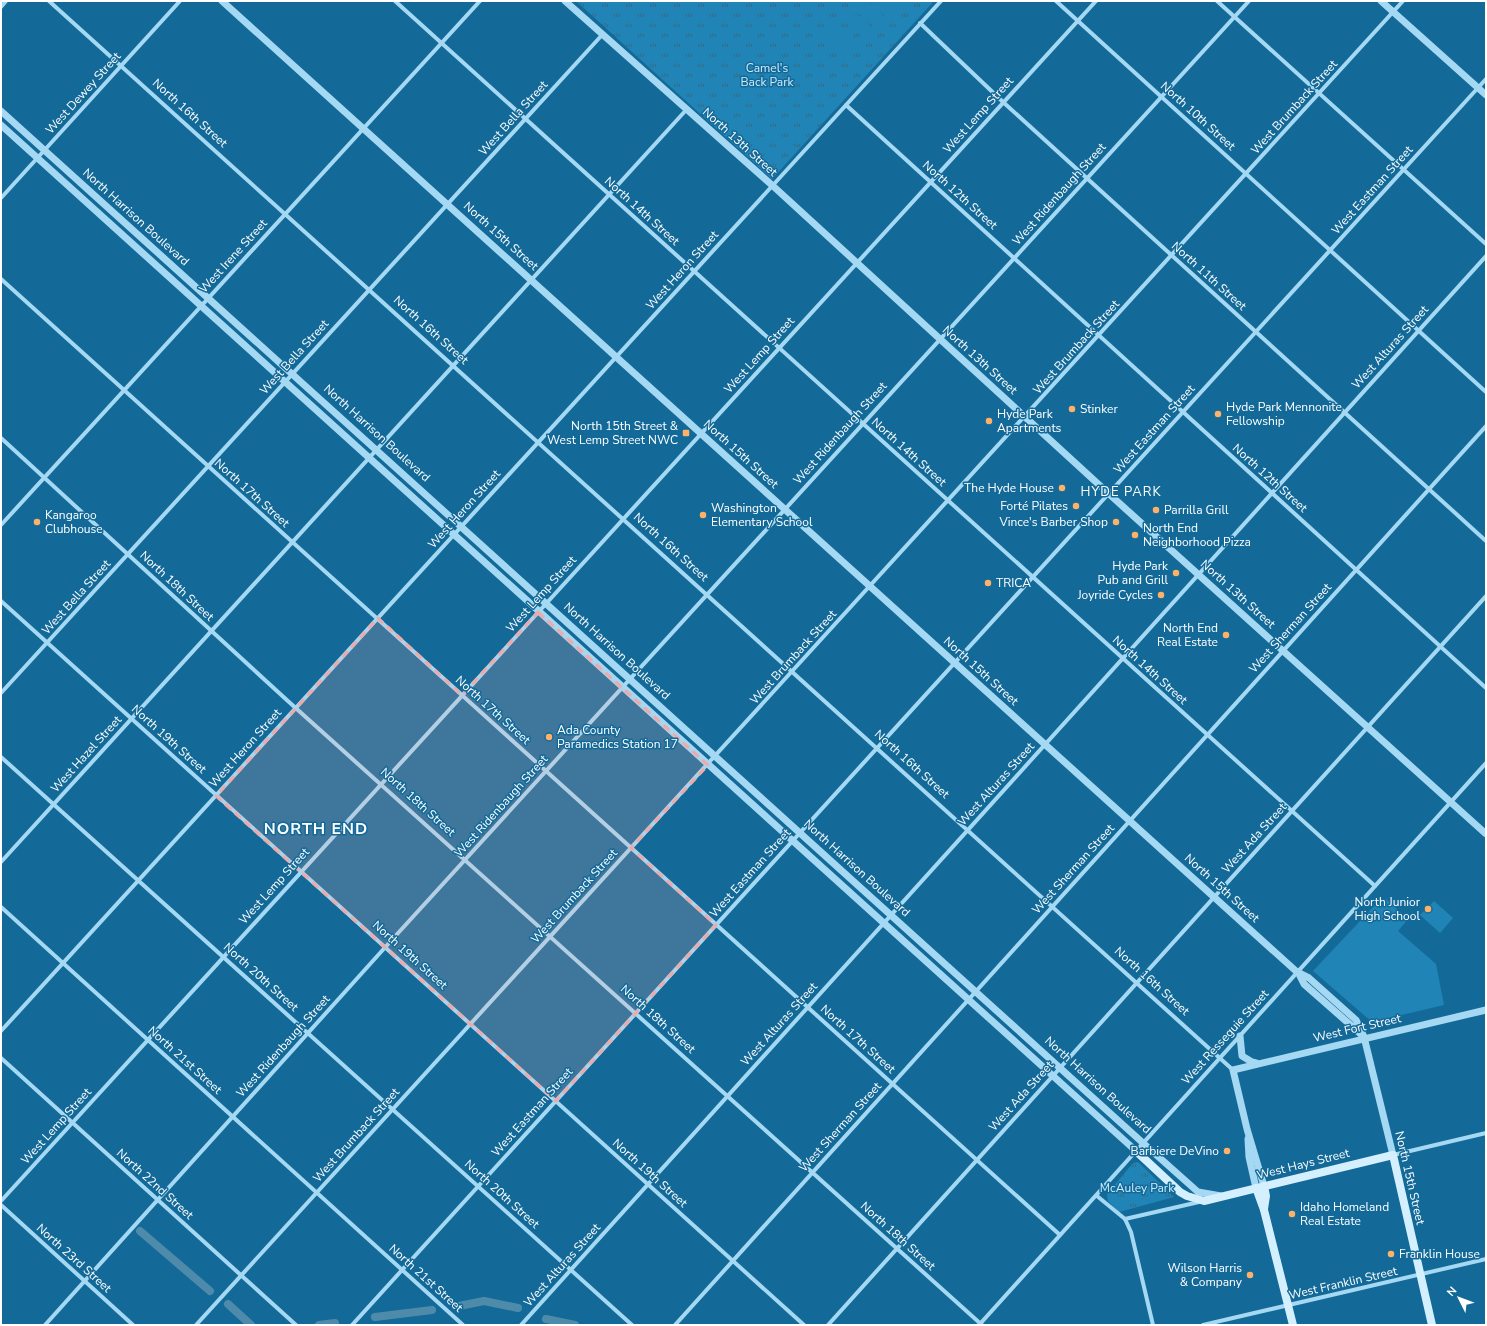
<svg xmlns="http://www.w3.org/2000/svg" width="1487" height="1326" font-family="'Nunito Sans',sans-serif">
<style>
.grass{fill:url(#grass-tufts)}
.pitch{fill:#2184b6}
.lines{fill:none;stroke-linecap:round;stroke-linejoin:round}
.canal{stroke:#4e8bab;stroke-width:8}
.minor{stroke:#a5d9f3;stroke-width:4}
.tertiary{stroke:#a5d9f3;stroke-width:7}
.secondary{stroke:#d4effd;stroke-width:8}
.marked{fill:#efa9a9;fill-opacity:0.2;stroke:#efa9a9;stroke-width:3;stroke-dasharray:8 5;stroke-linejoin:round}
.poi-dot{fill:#ffb267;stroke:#136a99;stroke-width:1.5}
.labels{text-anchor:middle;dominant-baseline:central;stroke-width:3;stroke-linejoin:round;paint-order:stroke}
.park-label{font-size:12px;fill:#cdedfd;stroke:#136a99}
.street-label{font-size:12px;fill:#fff;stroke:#136a99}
.poi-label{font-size:12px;fill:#fff;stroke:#136a99;text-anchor:start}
.neighbourhood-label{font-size:13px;letter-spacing:1px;fill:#fff;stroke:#136a99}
.district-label{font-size:16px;font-weight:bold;letter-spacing:1px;fill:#fff;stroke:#136a99}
</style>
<defs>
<pattern id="grass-tufts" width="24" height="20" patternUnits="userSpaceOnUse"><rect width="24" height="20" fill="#2184b6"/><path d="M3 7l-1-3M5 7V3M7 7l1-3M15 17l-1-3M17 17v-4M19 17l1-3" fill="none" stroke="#346b86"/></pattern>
</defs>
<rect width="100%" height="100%" fill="#136a99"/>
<!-- grass -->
<g class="grass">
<polygon points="576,1 934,1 772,179"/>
<polygon points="1138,1162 1174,1197 1119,1212 1108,1201 1107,1194 1133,1163"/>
</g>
<!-- pitch -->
<g class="pitch">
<polygon points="867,1 888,20 879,29 859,10"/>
<polygon points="874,1 893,1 899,7 891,16"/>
<polygon points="856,13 876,32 867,41 847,23"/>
<polygon points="834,25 854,45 842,57 822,38"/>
<polygon points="1386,899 1408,919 1398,931 1436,964 1444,1005 1372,1022 1313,971 1377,903 1383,903"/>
<polygon points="1434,901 1453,918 1440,933 1420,915"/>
</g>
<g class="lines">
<!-- canal -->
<g class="canal">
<polyline points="140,1231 210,1291"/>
<polyline points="228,1304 251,1325"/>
<polyline points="459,1306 484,1301 518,1308"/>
<polyline points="375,1317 432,1310"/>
<polyline points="546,1319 575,1325"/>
<polyline points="319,1325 335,1323"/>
</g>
<!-- minor -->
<g class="minor">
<polyline points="49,1 1233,1070"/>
<polyline points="395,1 1375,886"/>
<polyline points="1056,1 1486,392"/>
<polyline points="1217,1 1486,244"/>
<polyline points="1,7 6,1"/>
<polyline points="920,23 1003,102 1486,541"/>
<polyline points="846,105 1486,688"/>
<polyline points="1,198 180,1"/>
<polyline points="1,279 1060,1235"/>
<polyline points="1,438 289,702 982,1325"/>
<polyline points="1,525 480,1"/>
<polyline points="1,601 804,1325"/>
<polyline points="1,693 602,35"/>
<polyline points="1,757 632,1325"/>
<polyline points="1,862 687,109"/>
<polyline points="1,907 463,1325"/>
<polyline points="1,1031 941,1"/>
<polyline points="1,1058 296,1325"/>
<polyline points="1393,1155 1486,1133"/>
<polyline points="1097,1196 1125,1219 1131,1232 1153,1325"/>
<polyline points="1,1201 1096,1"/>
<polyline points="1,1205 133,1325"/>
<polyline points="1125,1219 1199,1202"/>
<polyline points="45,1325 389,943 1249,1"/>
<polyline points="196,1325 1403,1"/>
<polyline points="352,1325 1486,79"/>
<polyline points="521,1325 1486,256"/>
<polyline points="675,1325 1486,426"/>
<polyline points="828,1325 1486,596"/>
<polyline points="979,1325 1486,763"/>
<polyline points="1203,1325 1486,1259"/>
</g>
<!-- tertiary -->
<g class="tertiary">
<polyline points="222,1 1297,972 1309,978 1356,1020 1364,1037 1393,1155"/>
<polyline points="565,1 773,186 1108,493 1486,834"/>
<polyline points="1381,1 1486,95"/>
<polyline points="1,111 1143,1143 1198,1192 1221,1196"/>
<polyline points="1,125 1136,1151"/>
<polyline points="1298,972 1304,984 1363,1036"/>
<polyline points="1240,1036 1242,1056 1252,1062 1256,1063"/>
<polyline points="1248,1139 1249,1157 1256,1188"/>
<polyline points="1264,1186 1247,1129 1233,1070 1486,1010"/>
</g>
<!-- secondary -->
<g class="secondary">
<polyline points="1136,1151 1180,1192 1187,1196 1204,1201 1393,1155 1432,1325"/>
<polyline points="1256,1188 1264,1210 1293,1325"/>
<polyline points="1264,1209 1266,1196 1264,1186"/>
</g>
</g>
<!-- marked area -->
<path class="marked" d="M538,612L708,765L631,848L716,925L556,1101L216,796L378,618L462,695Z"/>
<!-- markers -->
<g class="poi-dot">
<circle cx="1072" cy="409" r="4"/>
<circle cx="1218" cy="414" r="4"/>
<circle cx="989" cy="421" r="4"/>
<rect x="682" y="429" width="8" height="8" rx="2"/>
<circle cx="1062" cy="488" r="4"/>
<circle cx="1076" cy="506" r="4"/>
<circle cx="1156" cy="510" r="4"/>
<circle cx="703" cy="515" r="4"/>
<circle cx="37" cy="522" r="4"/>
<circle cx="1116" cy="522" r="4"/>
<circle cx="1135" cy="535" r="4"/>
<circle cx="1176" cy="573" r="4"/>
<circle cx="988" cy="583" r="4"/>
<circle cx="1161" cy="595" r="4"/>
<circle cx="1226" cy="635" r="4"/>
<circle cx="549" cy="737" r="4"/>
<circle cx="1428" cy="909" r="4"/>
<circle cx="1227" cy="1151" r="4"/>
<circle cx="1292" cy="1214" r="4"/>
<circle cx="1391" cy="1254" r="4"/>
<circle cx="1250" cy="1275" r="4"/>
</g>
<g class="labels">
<!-- park labels -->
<g class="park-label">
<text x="767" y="68">Camel's<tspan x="767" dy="14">Back Park</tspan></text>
<text x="1137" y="1188">McAuley Park</text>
</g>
<!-- street labels -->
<g class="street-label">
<text transform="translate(83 93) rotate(-48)">West Dewey Street</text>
<text transform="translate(1294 107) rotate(-48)">West Brumback Street</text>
<text transform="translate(190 113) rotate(42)">North 16th Street</text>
<text transform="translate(978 115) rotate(-48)">West Lemp Street</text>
<text transform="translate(1198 116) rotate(42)">North 10th Street</text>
<text transform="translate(513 118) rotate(-48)">West Bella Street</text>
<text transform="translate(740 142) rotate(42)">North 13th Street</text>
<text transform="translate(1372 190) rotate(-48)">West Eastman Street</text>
<text transform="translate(1059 194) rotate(-48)">West Ridenbaugh Street</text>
<text transform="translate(960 195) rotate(42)">North 12th Street</text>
<text transform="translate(642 211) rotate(42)">North 14th Street</text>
<text transform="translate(136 217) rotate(42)">North Harrison Boulevard</text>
<text transform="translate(501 236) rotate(42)">North 15th Street</text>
<text transform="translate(233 256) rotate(-48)">West Irene Street</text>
<text transform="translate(682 270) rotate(-48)">West Heron Street</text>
<text transform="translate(1209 276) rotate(42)">North 11th Street</text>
<text transform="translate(431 330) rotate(42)">North 16th Street</text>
<text transform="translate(1076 347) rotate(-48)">West Brumback Street</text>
<text transform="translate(1390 347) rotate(-48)">West Alturas Street</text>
<text transform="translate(759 355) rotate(-48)">West Lemp Street</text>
<text transform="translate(294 357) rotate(-48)">West Bella Street</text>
<text transform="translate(980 360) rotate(42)">North 13th Street</text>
<text transform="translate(1154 429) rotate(-48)">West Eastman Street</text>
<text transform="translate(377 433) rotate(42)">North Harrison Boulevard</text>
<text transform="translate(840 433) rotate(-48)">West Ridenbaugh Street</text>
<text transform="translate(909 452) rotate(42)">North 14th Street</text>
<text transform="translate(741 454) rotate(42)">North 15th Street</text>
<text transform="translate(1270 478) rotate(42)">North 12th Street</text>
<text transform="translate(252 493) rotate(42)">North 17th Street</text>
<text transform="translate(464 509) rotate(-48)">West Heron Street</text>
<text transform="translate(671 547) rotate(42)">North 16th Street</text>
<text transform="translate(177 586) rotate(43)">North 18th Street</text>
<text transform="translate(541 594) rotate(-48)">West Lemp Street</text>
<text transform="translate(1238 594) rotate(42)">North 13th Street</text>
<text transform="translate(76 597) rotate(-48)">West Bella Street</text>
<text transform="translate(1290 628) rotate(-48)">West Sherman Street</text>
<text transform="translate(617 651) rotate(42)">North Harrison Boulevard</text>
<text transform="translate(793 657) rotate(-48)">West Brumback Street</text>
<text transform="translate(1150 670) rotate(42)">North 14th Street</text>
<text transform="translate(981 671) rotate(42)">North 15th Street</text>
<text transform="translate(493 710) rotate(42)">North 17th Street</text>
<text transform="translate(169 739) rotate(42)">North 19th Street</text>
<text transform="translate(245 748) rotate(-48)">West Heron Street</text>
<text transform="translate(86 754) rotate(-48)">West Hazel Street</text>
<text transform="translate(912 764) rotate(42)">North 16th Street</text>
<text transform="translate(996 784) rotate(-48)">West Alturas Street</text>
<text transform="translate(418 802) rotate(42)">North 18th Street</text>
<text transform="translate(501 806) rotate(-48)">West Ridenbaugh Street</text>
<text transform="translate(1254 838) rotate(-48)">West Ada Street</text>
<text transform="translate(857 868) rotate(42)">North Harrison Boulevard</text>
<text transform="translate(1073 869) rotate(-48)">West Sherman Street</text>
<text transform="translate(750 873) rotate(-48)">West Eastman Street</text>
<text transform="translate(274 886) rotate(-48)">West Lemp Street</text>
<text transform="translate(1222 888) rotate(42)">North 15th Street</text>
<text transform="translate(574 896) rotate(-48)">West Brumback Street</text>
<text transform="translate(410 955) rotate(42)">North 19th Street</text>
<text transform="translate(261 977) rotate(42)">North 20th Street</text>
<text transform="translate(1152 981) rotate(42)">North 16th Street</text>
<text transform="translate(658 1019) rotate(42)">North 18th Street</text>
<text transform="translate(779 1024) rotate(-48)">West Alturas Street</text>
<text transform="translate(1357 1028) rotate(-13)">West Fort Street</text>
<text transform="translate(1225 1037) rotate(-48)">West Resseguie Street</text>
<text transform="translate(858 1039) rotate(42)">North 17th Street</text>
<text transform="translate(283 1046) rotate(-48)">West Ridenbaugh Street</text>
<text transform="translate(185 1060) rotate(42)">North 21st Street</text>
<text transform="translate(1098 1085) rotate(42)">North Harrison Boulevard</text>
<text transform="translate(1021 1096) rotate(-48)">West Ada Street</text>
<text transform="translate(532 1112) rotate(-48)">West Eastman Street</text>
<text transform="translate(56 1126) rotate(-48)">West Lemp Street</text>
<text transform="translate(840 1127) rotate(-48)">West Sherman Street</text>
<text transform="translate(356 1135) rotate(-48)">West Brumback Street</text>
<text transform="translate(1303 1164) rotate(-14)">West Hays Street</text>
<text transform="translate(650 1173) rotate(42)">North 19th Street</text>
<text transform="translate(1410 1178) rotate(77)">North 15th Street</text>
<text transform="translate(155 1184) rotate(42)">North 22nd Street</text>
<text transform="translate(502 1194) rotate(42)">North 20th Street</text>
<text transform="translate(898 1236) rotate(42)">North 18th Street</text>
<text transform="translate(74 1258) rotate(42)">North 23rd Street</text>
<text transform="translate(562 1265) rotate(-48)">West Alturas Street</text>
<text transform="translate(426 1278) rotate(42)">North 21st Street</text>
<text transform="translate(1343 1283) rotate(-13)">West Franklin Street</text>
</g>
<!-- poi labels -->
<g class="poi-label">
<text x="1226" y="407">Hyde Park Mennonite<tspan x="1226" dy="14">Fellowship</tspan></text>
<text x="1080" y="409">Stinker</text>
<text x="997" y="414">Hyde Park<tspan x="997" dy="14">Apartments</tspan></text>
<text x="678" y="426" text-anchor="end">North 15th Street &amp;<tspan x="678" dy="14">West Lemp Street NWC</tspan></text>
<text x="1054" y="488" text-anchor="end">The Hyde House</text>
<text x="1068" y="506" text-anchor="end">Forté Pilates</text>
<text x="711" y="508">Washington<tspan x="711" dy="14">Elementary School</tspan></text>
<text x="1164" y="510">Parrilla Grill</text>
<text x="45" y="515">Kangaroo<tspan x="45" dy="14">Clubhouse</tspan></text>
<text x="1108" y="522" text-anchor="end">Vince's Barber Shop</text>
<text x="1143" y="528">North End<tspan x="1143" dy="14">Neighborhood Pizza</tspan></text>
<text x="1168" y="566" text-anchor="end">Hyde Park<tspan x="1168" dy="14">Pub and Grill</tspan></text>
<text x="996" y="583">TRICA</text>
<text x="1153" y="595" text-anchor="end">Joyride Cycles</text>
<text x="1218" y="628" text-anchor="end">North End<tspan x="1218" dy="14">Real Estate</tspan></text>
<text x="557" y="730">Ada County<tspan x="557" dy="14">Paramedics Station 17</tspan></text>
<text x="1420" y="902" text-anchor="end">North Junior<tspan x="1420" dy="14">High School</tspan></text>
<text x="1219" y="1151" text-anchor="end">Barbiere DeVino</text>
<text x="1300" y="1207">Idaho Homeland<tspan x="1300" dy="14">Real Estate</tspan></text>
<text x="1399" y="1254">Franklin House</text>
<text x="1242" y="1268" text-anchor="end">Wilson Harris<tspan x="1242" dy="14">&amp; Company</tspan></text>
</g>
<!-- neighbourhood labels -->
<g class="neighbourhood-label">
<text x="1121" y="492">HYDE PARK</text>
</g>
<!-- district labels -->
<g class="district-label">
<text x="316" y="829">NORTH END</text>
</g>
</g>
<!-- border -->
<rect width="1487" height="1326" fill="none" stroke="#ffffff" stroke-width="4"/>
<!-- north arrow -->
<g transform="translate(1459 1298) rotate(312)" stroke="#136a99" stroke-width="3" paint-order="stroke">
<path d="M0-3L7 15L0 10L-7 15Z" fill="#ffffff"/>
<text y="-6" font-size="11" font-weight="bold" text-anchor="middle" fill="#ffffff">N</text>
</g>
</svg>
